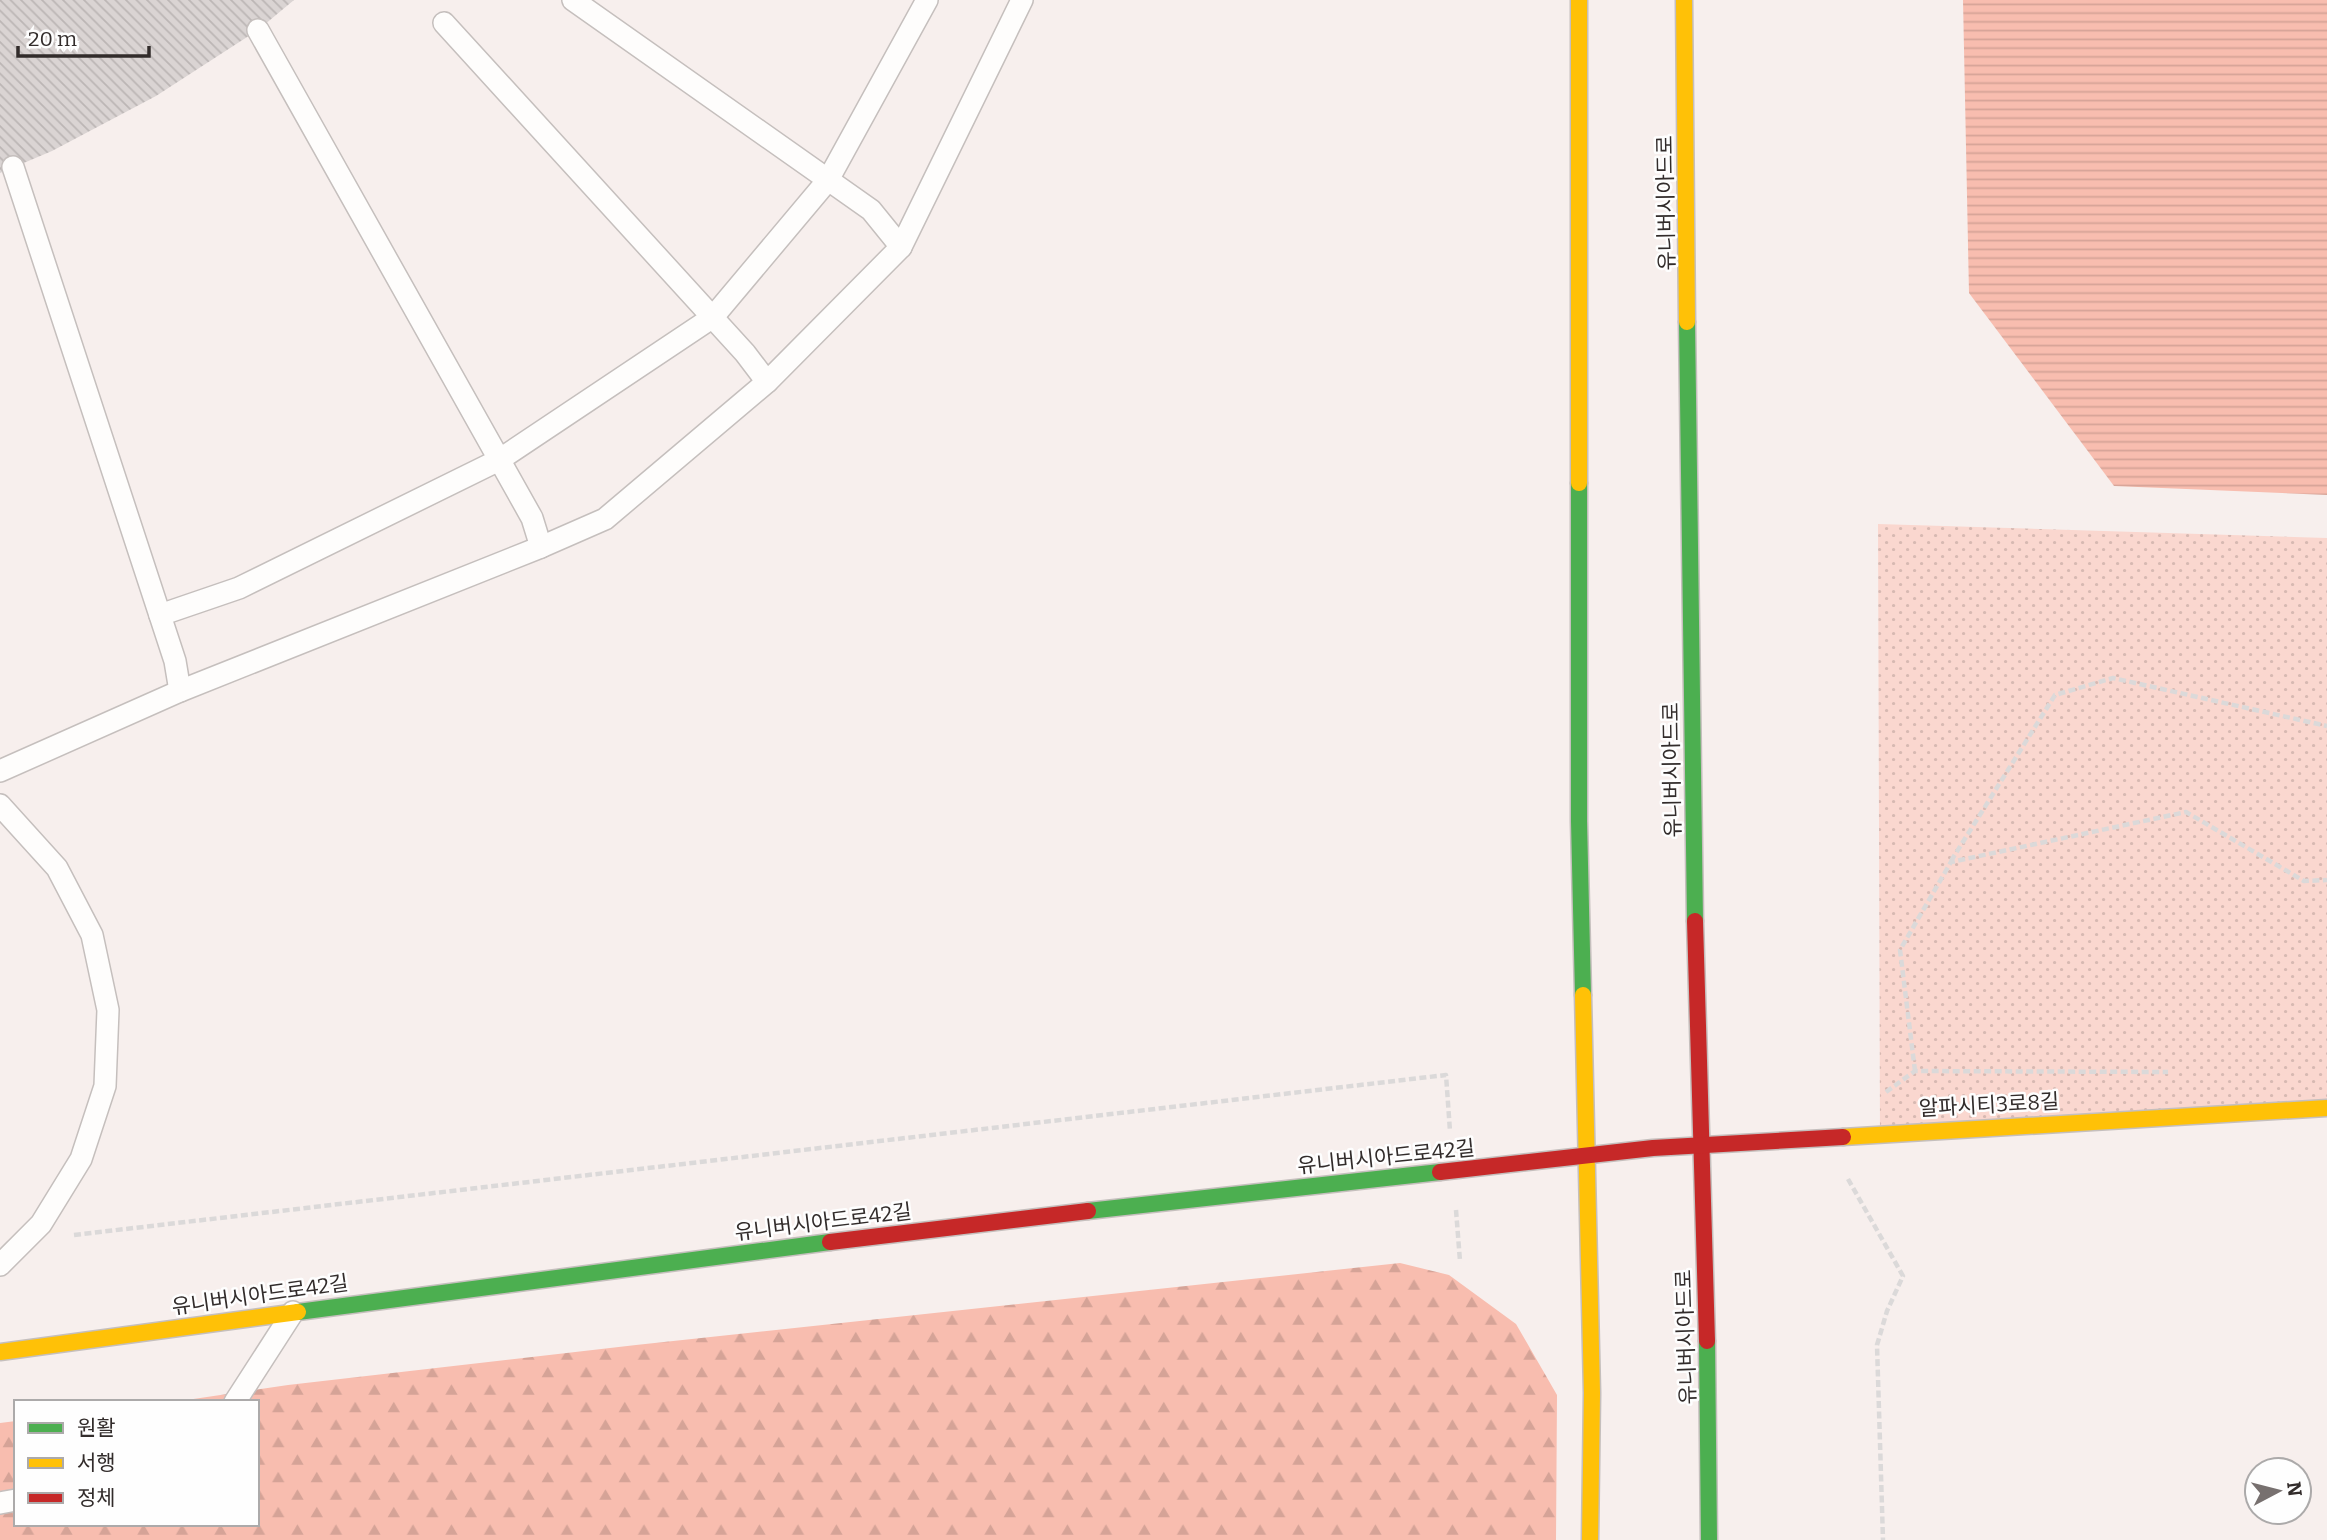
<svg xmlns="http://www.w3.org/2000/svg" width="2327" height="1540" font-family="Bitter,'Noto Sans KR',serif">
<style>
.forest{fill:url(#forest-firs)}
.park{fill:url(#park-dots)}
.water{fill:url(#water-rules)}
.building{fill:url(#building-back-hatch)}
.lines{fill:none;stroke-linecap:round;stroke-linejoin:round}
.lane-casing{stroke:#c5bfbd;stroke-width:24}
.fast-casing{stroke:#c5bfbd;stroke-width:19}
.slow-casing{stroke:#c5bfbd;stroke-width:19}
.jam-casing{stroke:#c5bfbd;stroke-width:19}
.path{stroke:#dbd9d9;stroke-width:4.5;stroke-dasharray:7 3.5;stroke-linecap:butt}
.lane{stroke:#fefdfc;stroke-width:21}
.fast{stroke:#4caf50;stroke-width:16}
.slow{stroke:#ffc107;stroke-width:16}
.jam{stroke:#c62828;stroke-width:16}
.labels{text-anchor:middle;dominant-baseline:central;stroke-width:5;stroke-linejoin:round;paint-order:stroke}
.street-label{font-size:21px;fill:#322c2b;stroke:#fefefe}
</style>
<defs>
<pattern id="forest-firs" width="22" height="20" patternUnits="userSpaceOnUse" patternTransform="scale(1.75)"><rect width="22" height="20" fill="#f8bdaf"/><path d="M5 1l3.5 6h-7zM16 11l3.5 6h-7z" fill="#d5a397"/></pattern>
<pattern id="park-dots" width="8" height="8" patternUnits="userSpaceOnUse" patternTransform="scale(1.75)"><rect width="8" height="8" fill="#fad7cf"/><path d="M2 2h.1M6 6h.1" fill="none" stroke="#d7b9b2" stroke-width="1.8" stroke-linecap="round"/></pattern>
<pattern id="water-rules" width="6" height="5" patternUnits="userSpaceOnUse" patternTransform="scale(1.75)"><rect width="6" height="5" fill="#f8bdaf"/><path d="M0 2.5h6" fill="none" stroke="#d5a397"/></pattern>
<pattern id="building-back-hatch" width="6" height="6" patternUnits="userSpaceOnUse" patternTransform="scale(1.75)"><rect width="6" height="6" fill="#dad4d3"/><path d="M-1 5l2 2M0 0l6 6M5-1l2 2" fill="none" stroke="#bcb6b5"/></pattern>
</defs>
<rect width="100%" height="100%" fill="#f7efed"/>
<!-- forest -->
<polygon class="forest" points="1400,1263 1449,1275 1516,1324 1557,1395 1556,1540 0,1540 0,1423 16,1421 16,1524 257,1524 257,1402 173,1402 288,1385 636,1345"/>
<!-- park -->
<polygon class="park" points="1878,524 2327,538 2327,1108 1880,1133"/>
<!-- water -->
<polygon class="water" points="1963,0 2327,0 2327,495 2114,486 1969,293"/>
<!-- building -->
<polygon class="building" points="0,0 294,0 258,30 156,96 52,151 0,173"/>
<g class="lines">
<defs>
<g id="lane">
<polyline points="573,0 871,210 901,247"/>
<polyline points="444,23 745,353 767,382"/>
<polyline points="258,30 532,518 541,547"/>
<polyline points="13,167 175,661 180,691"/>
<polyline points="160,615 239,588 499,460 713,317 828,180 927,0"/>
<polyline points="0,771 180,691 541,547 605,519 767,382 901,247 1022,0"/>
<polyline points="0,805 57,868 92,935 108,1010 105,1086 81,1159 41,1224 0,1265"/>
<polyline points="235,1402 293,1312"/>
<polyline points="0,1503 16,1500"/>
</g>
<g id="fast">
<polyline points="1687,322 1695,921"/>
<polyline points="1579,483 1579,821 1583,995"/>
<polyline points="1088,1211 1440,1172"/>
<polyline points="298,1312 830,1242"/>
<polyline points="1707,1341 1709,1540"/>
</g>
<g id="slow">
<polyline points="1579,0 1579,483"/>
<polyline points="1684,0 1687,322"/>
<polyline points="1583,995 1592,1393 1590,1540"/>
<polyline points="1843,1137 2327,1108"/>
<polyline points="0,1352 298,1312"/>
</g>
<g id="jam">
<polyline points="1695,921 1707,1341"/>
<polyline points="1440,1172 1653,1148 1843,1137"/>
<polyline points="830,1242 1088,1211"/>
</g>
</defs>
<!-- lane casing -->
<use href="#lane" class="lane-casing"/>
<!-- fast casing -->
<use href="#fast" class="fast-casing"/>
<!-- slow casing -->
<use href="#slow" class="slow-casing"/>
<!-- jam casing -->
<use href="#jam" class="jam-casing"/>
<!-- path -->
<g class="path">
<polyline points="1951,861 2055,695 2113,678 2327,726"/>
<polyline points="1915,1071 1900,950 1951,862 2186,812 2304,881 2327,880"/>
<polyline points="1886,1092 1915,1071 2168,1072"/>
<polyline points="1848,1179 1903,1276 1887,1311 1877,1345 1883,1540"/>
<polyline points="1456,1210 1460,1261"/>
<polyline points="74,1235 1446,1075 1450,1131"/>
</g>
<!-- lane -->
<use href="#lane" class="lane"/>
<!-- fast -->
<use href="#fast" class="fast"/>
<!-- slow -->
<use href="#slow" class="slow"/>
<!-- jam -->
<use href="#jam" class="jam"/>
</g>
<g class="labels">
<!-- street labels -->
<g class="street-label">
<text transform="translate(1666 203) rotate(-91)">유니버시아드로</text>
<text transform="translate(1672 770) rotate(-91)">유니버시아드로</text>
<text transform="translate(1989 1105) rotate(-3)">알파시티3로8길</text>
<text transform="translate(1386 1157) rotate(-6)">유니버시아드로42길</text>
<text transform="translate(823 1222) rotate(-7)">유니버시아드로42길</text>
<text transform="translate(260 1295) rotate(-8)">유니버시아드로42길</text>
<text transform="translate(1686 1337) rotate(-92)">유니버시아드로</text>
</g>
</g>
<!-- legend -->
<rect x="14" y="1400" width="245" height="126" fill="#fefefe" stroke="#acaaaa" stroke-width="2"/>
<rect x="28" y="1423" width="35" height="10" fill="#4caf50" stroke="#acaaaa" stroke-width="2"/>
<text x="77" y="1435" font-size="21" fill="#322c2b">원활</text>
<rect x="28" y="1458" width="35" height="10" fill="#ffc107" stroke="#acaaaa" stroke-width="2"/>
<text x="77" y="1470" font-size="21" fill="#322c2b">서행</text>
<rect x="28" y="1493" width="35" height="10" fill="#c62828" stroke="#acaaaa" stroke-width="2"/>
<text x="77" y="1505" font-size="21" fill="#322c2b">정체</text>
<!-- north arrow -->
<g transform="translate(2278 1491) rotate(83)"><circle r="33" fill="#fefefe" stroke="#acaaaa" stroke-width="2"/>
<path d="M0-5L12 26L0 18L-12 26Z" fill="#77706f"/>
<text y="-10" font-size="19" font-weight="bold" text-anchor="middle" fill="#322c2b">N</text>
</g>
<!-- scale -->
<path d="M18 46v10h131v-10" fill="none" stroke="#322c2b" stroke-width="3.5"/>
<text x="28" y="46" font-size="21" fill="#322c2b" stroke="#fefefe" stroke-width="5" paint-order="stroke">20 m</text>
</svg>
